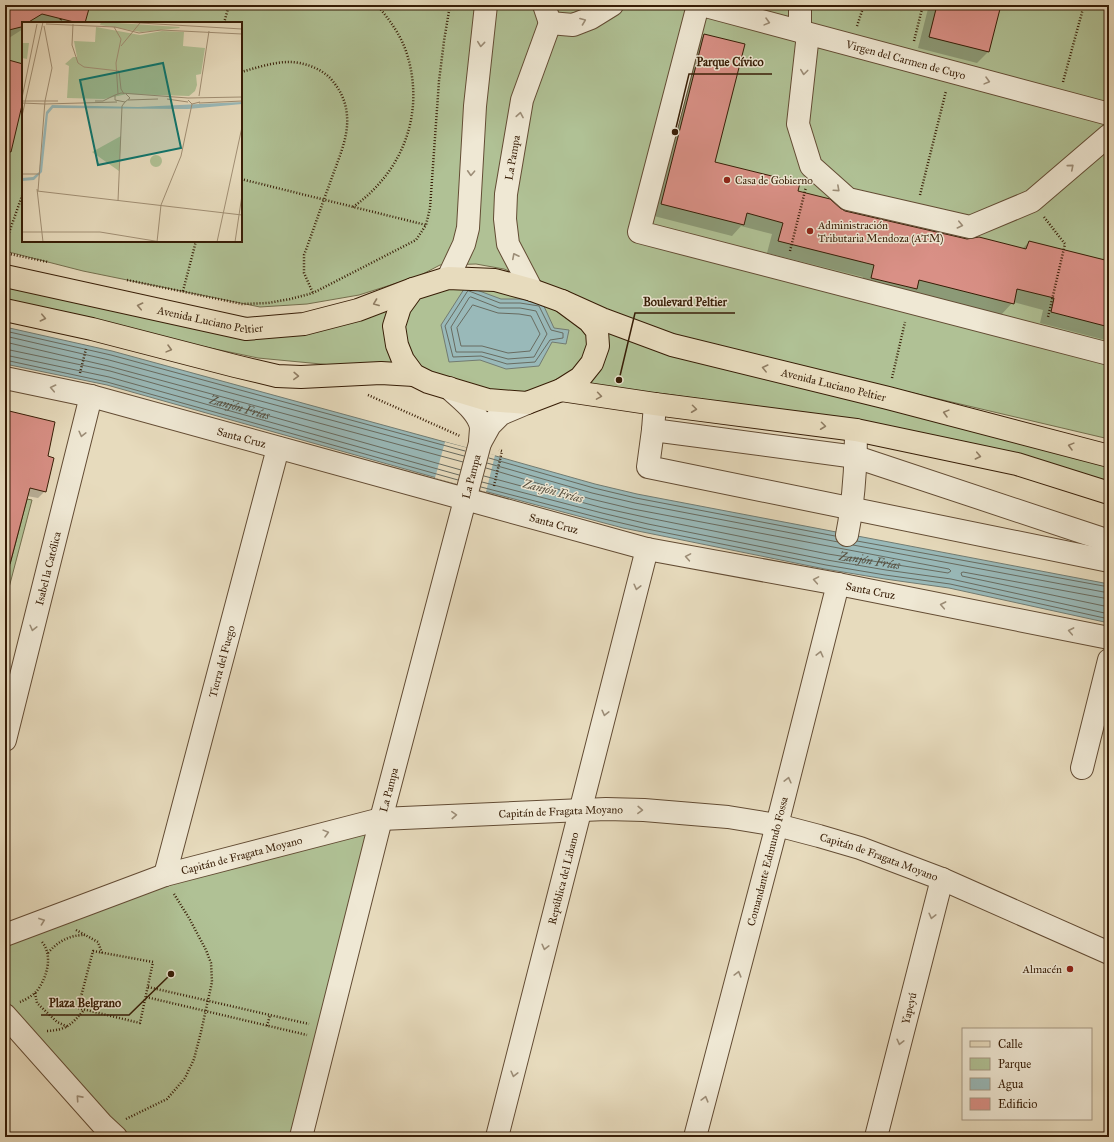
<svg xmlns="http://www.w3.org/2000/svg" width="1114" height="1142" font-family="'IM FELL Great Primer',serif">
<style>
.green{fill:#b0c195;stroke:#746f4e;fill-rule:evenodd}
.water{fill:#99b9b9;stroke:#727b71}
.pier{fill:#e7dbbd}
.shadow{fill:#0003}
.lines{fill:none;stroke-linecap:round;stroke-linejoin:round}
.shore{stroke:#686b60;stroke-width:1}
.building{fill:#d99086;stroke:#371d06}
.minor-casing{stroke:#634c34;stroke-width:24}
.major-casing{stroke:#371d06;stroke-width:24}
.path{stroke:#371d06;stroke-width:2.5;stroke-dasharray:1 2;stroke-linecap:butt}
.minor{stroke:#efe8d4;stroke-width:22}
.major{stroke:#e7dbbd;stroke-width:22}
.oneway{stroke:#9c8d77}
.oneway2{stroke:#8f7c62}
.poi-dot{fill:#8f2418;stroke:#efe8d4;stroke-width:1.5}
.labels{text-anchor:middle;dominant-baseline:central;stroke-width:3;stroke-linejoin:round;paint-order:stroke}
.street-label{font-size:11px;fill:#371d06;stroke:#efe8d4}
.poi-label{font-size:11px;fill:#371d06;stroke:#efe8d4;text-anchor:start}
.water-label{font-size:12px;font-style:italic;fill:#544c3c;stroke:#efe8d4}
.inset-road{fill:none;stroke:#a18f74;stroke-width:1}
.view{fill:#0f766e;fill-opacity:0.15;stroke:#0f766e;stroke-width:2}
.inset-edge{fill:none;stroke:#371d06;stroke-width:2}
.leader{fill:none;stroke:#371d06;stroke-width:1.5}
.callout-dot{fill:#371d06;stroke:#efe8d4;stroke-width:1.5}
.callout-label{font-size:12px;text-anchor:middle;font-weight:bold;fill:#371d06;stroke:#efe8d4;stroke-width:3;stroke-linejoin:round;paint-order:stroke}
</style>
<rect width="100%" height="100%" fill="#e7dbbd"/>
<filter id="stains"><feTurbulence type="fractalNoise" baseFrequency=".005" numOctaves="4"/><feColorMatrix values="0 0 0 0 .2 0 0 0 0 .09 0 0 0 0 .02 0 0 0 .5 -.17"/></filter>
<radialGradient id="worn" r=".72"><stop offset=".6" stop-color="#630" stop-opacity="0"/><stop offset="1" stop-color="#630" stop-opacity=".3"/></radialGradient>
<!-- green -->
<g class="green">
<path d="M5,5H1109V439L679,338L504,269L476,264L440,265L419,276L359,295L307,304L260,307L83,271L5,251ZM23,23H241V241H23Z"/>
<polygon points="5,280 247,334 423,291 494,284 1109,461 1109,489 888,426 666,394 560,387 528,400 416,373 258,358 5,305"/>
<polygon points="27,499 32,500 6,599 5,584"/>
<polygon points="375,826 297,1137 121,1137 5,1008 5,940 167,880"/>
</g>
<!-- water -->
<g class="water">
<polygon points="466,286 501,299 521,299 542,302 554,328 569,330 566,344 552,342 539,366 506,369 480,360 449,362 441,325"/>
<polygon points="5,327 112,351 478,451 595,484 637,494 1109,584 1109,623 949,588 885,579 825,569 623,528 469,487 107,385 5,364"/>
</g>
<!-- pier -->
<polygon class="pier" points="445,442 495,455 486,492 435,478"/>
<!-- shadow -->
<g class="shadow">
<polygon points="5,5 89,5 84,23 23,23 23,29 9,38 5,39"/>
<polygon points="929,5 1000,5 988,52 977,63 918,48"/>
<polygon points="704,35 714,162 796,192 845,212 967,240 1022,249 1029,242 1103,261 1109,236 1109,341 1040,323 1043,310 1013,302 1001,315 860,289 863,277 767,253 772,234 741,226 732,236 650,215 693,47"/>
<polygon points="5,411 46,457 45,491 38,498 27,496 5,580"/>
</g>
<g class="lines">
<!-- shore -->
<g class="shore">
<polygon points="469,291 500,303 520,303 539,306 551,330 563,333 563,338 550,340 535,362 507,364 481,356 453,357 445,326 467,292"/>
<polygon points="471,297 499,308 520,308 536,311 547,334 534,357 508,359 482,352 456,352 451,327 469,298"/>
<polygon points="473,305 498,313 519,314 531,316 540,334 530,351 508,353 482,346 461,346 457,328"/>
<polyline points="5,331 111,355 465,451"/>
<polyline points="5,336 109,360 464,456"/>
<polyline points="5,342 108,366 463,462"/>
<path id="s1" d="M5,349L110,371L461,470"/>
<polyline points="5,355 109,377 459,475"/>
<polyline points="5,360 107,382 458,480"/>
<polyline points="489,458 594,488 636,498 835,536"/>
<polyline points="487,463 592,493 635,503 838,542"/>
<path id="s2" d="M484,476L603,508L649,518L828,554L948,573L951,571L949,569L633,509L591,499L486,468"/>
<polyline points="482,482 602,513 648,524 827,560 886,570 951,579 1109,614"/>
<polyline points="481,487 600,518 647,529 826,565 885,575 950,584 1109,619"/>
<polyline points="857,541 1109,587"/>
<polyline points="853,545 1109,593"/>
<polyline points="1109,599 963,572 961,573 962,576 1109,607"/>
</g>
</g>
<!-- building -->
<g class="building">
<polygon points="5,5 90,5 85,23 78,23 42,14 27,23 23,23 23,26 21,27 5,31"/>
<polygon points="937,5 1001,5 989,52 929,37"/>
<polygon points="704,34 745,44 715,162 800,183 798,191 830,199 840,208 845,211 967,239 979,237 1026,249 1029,241 1109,261 1109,327 1051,312 1054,298 1017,289 1014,304 919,280 917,289 871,278 874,265 778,241 783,223 747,213 744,225 661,204"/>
<polygon points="5,59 23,64 23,101 11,152 5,151"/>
<polygon points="5,410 55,422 48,456 54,458 46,492 30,488 10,564 5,563"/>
</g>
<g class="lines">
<defs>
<g id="minor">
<polyline points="544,5 550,23"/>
<polyline points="698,5 639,232 1109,354"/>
<path id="s3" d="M702,5L1109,114"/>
<polyline points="800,5 800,31"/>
<polyline points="550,23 573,25 591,18 612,5"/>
<polyline points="808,34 798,124 811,166 848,199 970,227 1032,201 1109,135"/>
<polyline points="448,278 464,244 468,228 475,106 486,5"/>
<path id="s4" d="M532,290L508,244L505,219L506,194L522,100L550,23"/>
<path id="s5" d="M5,378L91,396L647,549L838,584L1109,638"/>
<polyline points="655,404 653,430 648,467 1109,561"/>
<polyline points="653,430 856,457 1109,541"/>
<polyline points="480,443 490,425 501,414 527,403"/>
<path d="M847,535C854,500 856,465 856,430"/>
<path id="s6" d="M5,740L91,396"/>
<polyline points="1082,768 1109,660"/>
<path id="s7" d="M165,875L278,448"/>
<path id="s8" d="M5,935L165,875L381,819L606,809L644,810L728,817L777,825L819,836L860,848L942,879L1109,953"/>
<polyline points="5,1015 102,1124 116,1137"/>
<path id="s9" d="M301,1137L381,819L480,443C480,438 481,432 481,427C478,411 460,399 449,388"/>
<path id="s10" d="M497,1137L647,549"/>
<path id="s11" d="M695,1137L777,825L838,584"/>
<path id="s12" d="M876,1137L942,879"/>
</g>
<g id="major">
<path id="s13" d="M5,276L246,329L304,324L358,310L413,289"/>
<polygon points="448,278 495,280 532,290 562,301 589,321 597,331 598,346 592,363 580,378 561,390 527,403 488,400 428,382 414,375 403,360 397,345 394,326 400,307 413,289"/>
<path id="s14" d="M562,301L602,319L672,345L888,398L1109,456"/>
<polyline points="5,310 92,329 235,366 277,376 301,377 381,373 414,375"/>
<polyline points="561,390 655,404 856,430 1017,464 1109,493"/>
</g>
</defs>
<!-- minor casing -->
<use href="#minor" class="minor-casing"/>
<!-- major casing -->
<use href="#major" class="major-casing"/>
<!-- path -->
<g class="path">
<polyline points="60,23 61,19"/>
<polyline points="224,23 229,5"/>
<polyline points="857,26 864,5"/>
<polyline points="914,41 923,5"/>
<path d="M241,72C256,68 273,62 289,62C303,62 320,68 330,78C340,89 346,101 347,116C349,138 337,162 330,183C321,207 313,231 304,255V273L313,293"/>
<polyline points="1063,82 1084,5"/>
<polyline points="241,179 426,225"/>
<polyline points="920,195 946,91"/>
<path d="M353,207C404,171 426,111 406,51C400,34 389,19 377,5"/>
<polyline points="1044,217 1065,244 1048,317"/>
<polyline points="5,244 23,193"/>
<polyline points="790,251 806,187"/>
<polyline points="5,253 48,262"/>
<polyline points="127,280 242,304 268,303 290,299 313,293 416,240 426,225 430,208 439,81 444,41 450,5"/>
<polyline points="183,291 196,241"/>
<polyline points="80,373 86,349"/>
<polyline points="892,378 905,322"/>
<polyline points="368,395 460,436"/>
<polyline points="494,486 502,451 499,450"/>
<polyline points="76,930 98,942 102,953"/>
<polygon points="93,951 153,962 140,1023 78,1008"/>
<path d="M48,953C58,941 70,935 85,935"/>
<polyline points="148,987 309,1024"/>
<polyline points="35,993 37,1003 57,1022 68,1027"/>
<polyline points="146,997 307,1035"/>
<path d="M20,1002C25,1000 32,996 36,992C46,980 54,956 42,942"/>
<polyline points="267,1026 270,1015"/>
<path d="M47,1031C67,1030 72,1024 84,1010"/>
<polyline points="126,1119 167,1099 185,1078 194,1059 201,1032 212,982 211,963 206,950 189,918 174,894"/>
</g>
<!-- minor -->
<use href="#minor" class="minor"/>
<!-- major -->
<use href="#major" class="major"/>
</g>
<!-- one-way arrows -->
<defs><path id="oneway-chevron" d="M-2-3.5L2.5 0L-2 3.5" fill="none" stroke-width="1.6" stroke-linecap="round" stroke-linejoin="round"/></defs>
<g class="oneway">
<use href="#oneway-chevron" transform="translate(583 21) rotate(-21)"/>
<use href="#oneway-chevron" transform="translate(767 22) rotate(15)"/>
<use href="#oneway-chevron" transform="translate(481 44) rotate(96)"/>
<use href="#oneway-chevron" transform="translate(804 72) rotate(97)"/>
<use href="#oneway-chevron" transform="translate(987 81) rotate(15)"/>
<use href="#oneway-chevron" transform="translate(520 115) rotate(-80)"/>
<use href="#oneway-chevron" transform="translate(1071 167) rotate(-41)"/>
<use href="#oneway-chevron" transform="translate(471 173) rotate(93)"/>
<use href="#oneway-chevron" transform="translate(837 189) rotate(42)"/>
<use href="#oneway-chevron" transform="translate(960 225) rotate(13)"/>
<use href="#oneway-chevron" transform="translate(515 256) rotate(-117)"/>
<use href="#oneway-chevron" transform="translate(53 388) rotate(-168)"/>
<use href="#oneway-chevron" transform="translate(82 434) rotate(104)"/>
<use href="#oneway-chevron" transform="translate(688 557) rotate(-170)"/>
<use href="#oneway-chevron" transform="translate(816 580) rotate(-170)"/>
<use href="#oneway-chevron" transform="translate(637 587) rotate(104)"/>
<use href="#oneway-chevron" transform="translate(943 605) rotate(-169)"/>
<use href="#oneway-chevron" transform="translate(33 628) rotate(104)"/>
<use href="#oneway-chevron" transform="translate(1071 631) rotate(-169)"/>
<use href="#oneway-chevron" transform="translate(820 654) rotate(-76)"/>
<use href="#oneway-chevron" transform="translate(605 713) rotate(104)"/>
<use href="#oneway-chevron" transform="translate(788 780) rotate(-76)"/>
<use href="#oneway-chevron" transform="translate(640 810) rotate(2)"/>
<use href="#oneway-chevron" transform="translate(454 815) rotate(-3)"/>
<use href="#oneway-chevron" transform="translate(326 833) rotate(-15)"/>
<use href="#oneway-chevron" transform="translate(932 916) rotate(104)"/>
<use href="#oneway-chevron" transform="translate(42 921) rotate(-20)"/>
<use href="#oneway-chevron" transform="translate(545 947) rotate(104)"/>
<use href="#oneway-chevron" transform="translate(738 974) rotate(-75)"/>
<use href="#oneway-chevron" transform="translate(900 1042) rotate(104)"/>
<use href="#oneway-chevron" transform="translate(514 1074) rotate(104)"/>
<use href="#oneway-chevron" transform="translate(79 1098) rotate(-132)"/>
<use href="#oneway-chevron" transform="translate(705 1099) rotate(-75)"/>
</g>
<g class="oneway2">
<use href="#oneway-chevron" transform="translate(376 303) rotate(159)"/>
<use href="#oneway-chevron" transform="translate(140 306) rotate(-168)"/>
<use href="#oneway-chevron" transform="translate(43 318) rotate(13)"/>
<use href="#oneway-chevron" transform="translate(169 349) rotate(15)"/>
<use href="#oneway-chevron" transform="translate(765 368) rotate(-166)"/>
<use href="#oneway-chevron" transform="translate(296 376) rotate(2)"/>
<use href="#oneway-chevron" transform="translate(599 396) rotate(9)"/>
<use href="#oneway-chevron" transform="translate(694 409) rotate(7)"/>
<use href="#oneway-chevron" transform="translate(946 413) rotate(-165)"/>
<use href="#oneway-chevron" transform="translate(823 426) rotate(7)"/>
<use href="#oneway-chevron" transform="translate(1071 446) rotate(-165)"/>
<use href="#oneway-chevron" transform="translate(978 456) rotate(12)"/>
</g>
<!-- markers -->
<g class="poi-dot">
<circle cx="727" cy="180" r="4"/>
<circle cx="810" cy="231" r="4"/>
<circle cx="1070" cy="969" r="4"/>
</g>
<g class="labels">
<!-- street labels -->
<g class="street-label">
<text stroke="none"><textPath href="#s3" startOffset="211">Virgen del Carmen de Cuyo</textPath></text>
<text stroke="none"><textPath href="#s4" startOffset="139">La Pampa</textPath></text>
<text stroke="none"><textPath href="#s13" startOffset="210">Avenida Luciano Peltier</textPath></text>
<text stroke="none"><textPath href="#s14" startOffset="285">Avenida Luciano Peltier</textPath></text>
<text stroke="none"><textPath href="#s5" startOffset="244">Santa Cruz</textPath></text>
<text stroke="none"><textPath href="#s9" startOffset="682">La Pampa</textPath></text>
<text stroke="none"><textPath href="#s5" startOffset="568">Santa Cruz</textPath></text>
<text stroke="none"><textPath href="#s6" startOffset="177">Isabel la Católica</textPath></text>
<text stroke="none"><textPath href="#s5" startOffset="892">Santa Cruz</textPath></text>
<text stroke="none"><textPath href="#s7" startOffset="221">Tierra del Fuego</textPath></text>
<text stroke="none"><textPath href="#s9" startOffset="358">La Pampa</textPath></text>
<text stroke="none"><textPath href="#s8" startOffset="574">Capitán de Fragata Moyano</textPath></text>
<text stroke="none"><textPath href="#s8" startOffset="250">Capitán de Fragata Moyano</textPath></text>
<text stroke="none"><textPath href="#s8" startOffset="898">Capitán de Fragata Moyano</textPath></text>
<text stroke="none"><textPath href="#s11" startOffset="285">Comandante Edmundo Fossa</textPath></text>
<text stroke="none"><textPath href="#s10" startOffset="267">República del Libano</textPath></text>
<text stroke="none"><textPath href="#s12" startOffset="133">Yapeyú</textPath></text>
</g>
<!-- poi labels -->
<g class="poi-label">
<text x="735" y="180">Casa de Gobierno</text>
<text x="818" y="225">Administración<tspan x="818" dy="13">Tributaria Mendoza (ATM)</tspan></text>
<text x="1062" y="969" text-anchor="end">Almacén</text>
</g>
<!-- water labels -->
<g class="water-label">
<text stroke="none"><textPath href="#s1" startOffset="242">Zanjón Frías</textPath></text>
<text transform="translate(553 491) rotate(15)">Zanjón Frías</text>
<text stroke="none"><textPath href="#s2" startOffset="395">Zanjón Frías</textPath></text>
</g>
</g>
<!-- overview -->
<g transform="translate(22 22)">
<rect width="220" height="220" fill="#e7dbbd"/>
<path d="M79,0L157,5L158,6L119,10L78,3ZM74,5L118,13L140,9L162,10L161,24L183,26L179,52L174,53L175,63L173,69L167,74L105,72L82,77L45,76L47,44L43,42L51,35H55L52,19L73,20ZM0,21H7L5,37L0,36ZM99,114L97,149L70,130ZM128 139a6 6 0 1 1 12 0a6 6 0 1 1-12 0Z" fill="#b0c195"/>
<path d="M220,80V82L166,87L31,86L26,92L20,150L12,158L0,159V156L11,155L17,150L24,90L30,83L116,85Z" fill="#99b9b9"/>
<path class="inset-road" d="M101,0L220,7M24,2L93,5L117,11L139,8L220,12M51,2L50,23L56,41L62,45L97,49L99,67L102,72M92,5L99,17L94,41L96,72M99,24L118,1M104,72L108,76L103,80L93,78V73L99,71L166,76L220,75M177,74L187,9M0,76L15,2M145,77L166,80M106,78L136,77M166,78L170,82L178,80M0,79H23M23,79H36M73,79H81L93,73M0,81L23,82M177,81L220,79M23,82L95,80M0,94L21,0M0,152H17M15,167L21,220M15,169L220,193M16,169L23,79L30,46L22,4M96,179L100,84L103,80M0,210H78L139,220M135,220L139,183L159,134L170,82M195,220L220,105M213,220L220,173"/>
<path class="view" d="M141,41L159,126L76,143L58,58Z"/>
<rect width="220" height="220" class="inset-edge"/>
</g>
<!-- callouts -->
<path class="leader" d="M675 132L689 74H772M619 380L635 313H735M171 974L129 1015H41"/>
<g class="callout-dot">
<circle cx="675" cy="132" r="4"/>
<circle cx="619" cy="380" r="4"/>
<circle cx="171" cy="974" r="4"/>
</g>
<g class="callout-label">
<text x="730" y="66">Parque Cívico</text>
<text x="685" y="306">Boulevard Peltier</text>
<text x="85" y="1007">Plaza Belgrano</text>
</g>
<!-- margin -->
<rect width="1114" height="1142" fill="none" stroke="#e7dbbd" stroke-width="20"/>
<rect x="6" y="6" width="1102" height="1130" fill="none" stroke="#371d06" stroke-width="2"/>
<rect x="10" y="10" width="1094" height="1122" fill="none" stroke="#371d06"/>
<!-- legend -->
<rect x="962" y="1028" width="130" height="92" fill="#efe8d4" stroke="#a59782"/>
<rect x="970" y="1041" width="20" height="6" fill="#e7dbbd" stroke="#a59782"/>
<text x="998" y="1048" font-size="12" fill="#371d06">Calle</text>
<rect x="970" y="1058" width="20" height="12" fill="#b0c195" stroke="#a59782"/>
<text x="998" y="1068" font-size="12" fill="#371d06">Parque</text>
<rect x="970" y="1078" width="20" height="12" fill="#99b9b9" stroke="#a59782"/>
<text x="998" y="1088" font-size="12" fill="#371d06">Agua</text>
<rect x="970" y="1098" width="20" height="12" fill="#d99086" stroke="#a59782"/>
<text x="998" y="1108" font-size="12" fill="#371d06">Edificio</text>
<rect width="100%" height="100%" filter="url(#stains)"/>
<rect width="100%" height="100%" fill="url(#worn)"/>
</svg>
